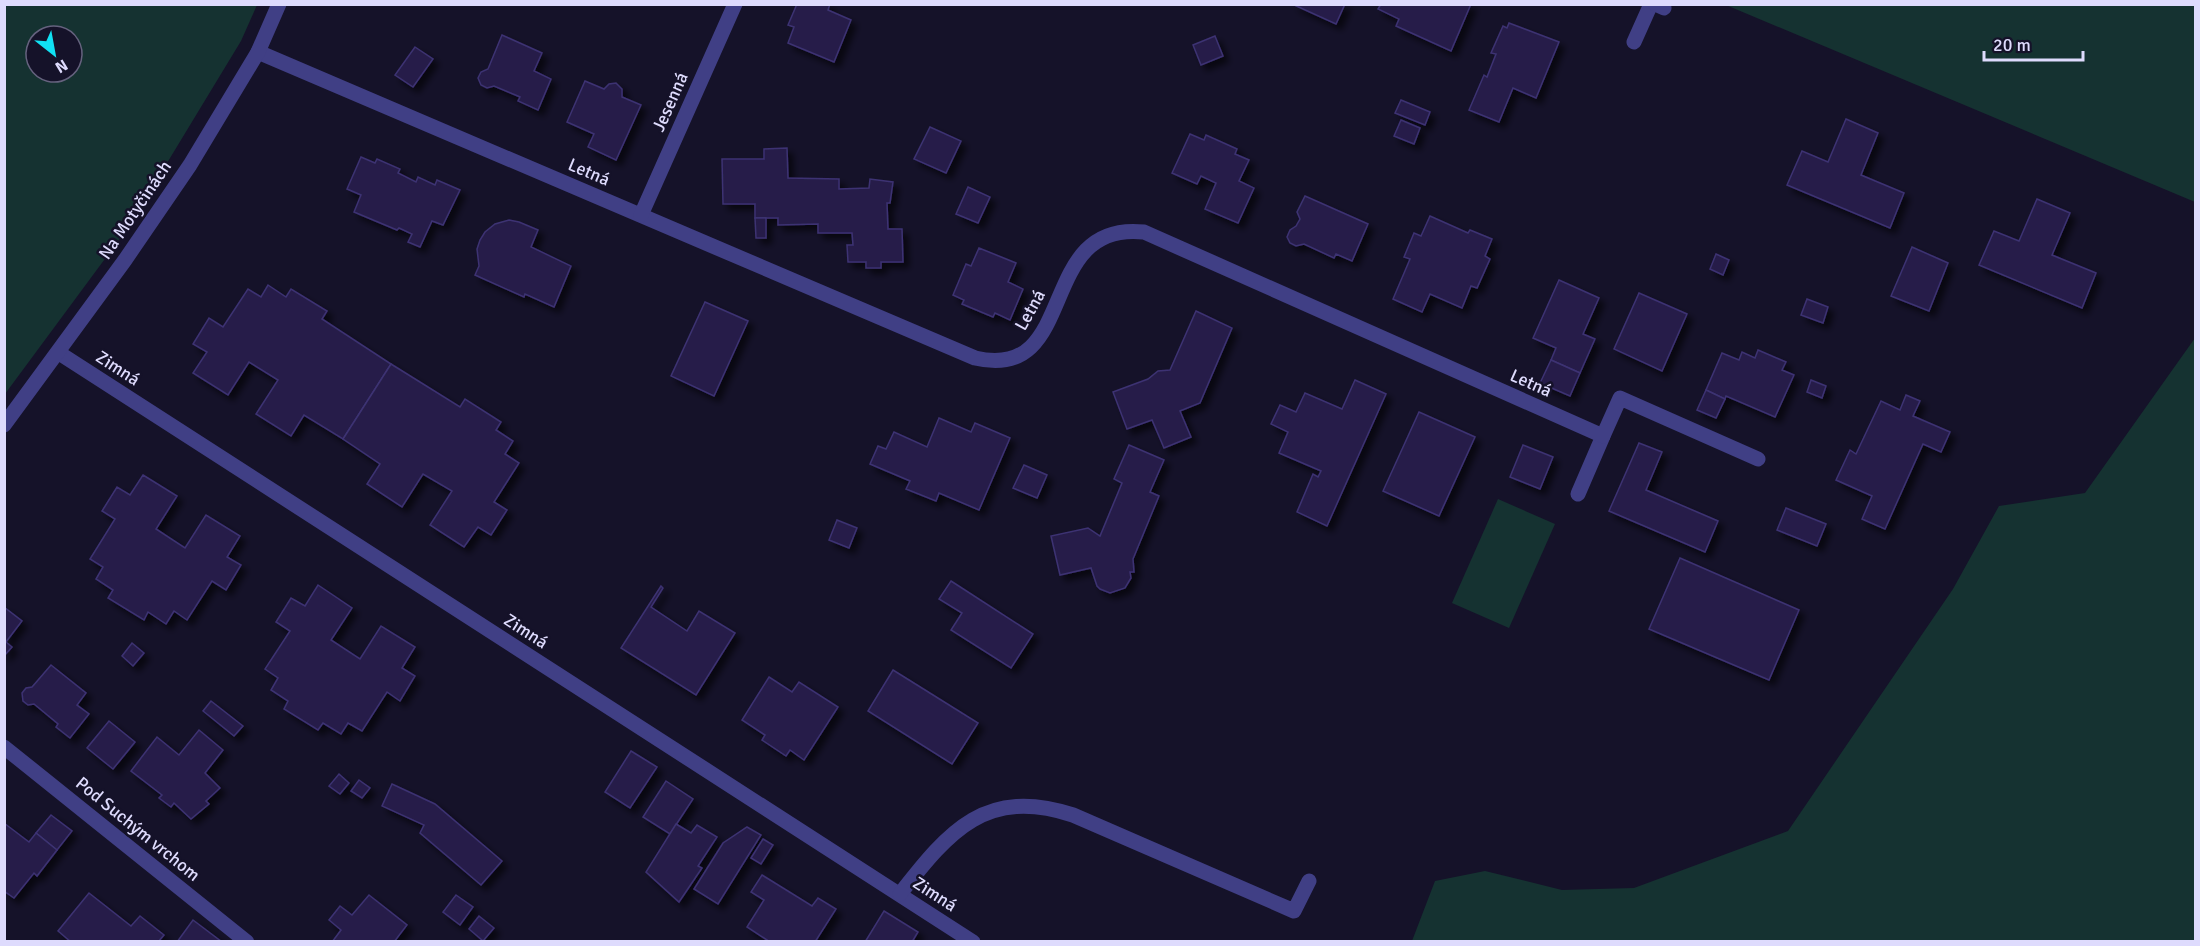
<svg xmlns="http://www.w3.org/2000/svg" width="2200" height="946" font-family="Signika,sans-serif">
<style>
.green{fill:#153231;fill-rule:evenodd}
.building{fill:#261f49;stroke:#3d3273;stroke-width:1.5;filter:url(#shadow)}
.lines{fill:none;stroke-linecap:round;stroke-linejoin:round}
.service{stroke:#403f85;stroke-width:15}
.minor{stroke:#403f85;stroke-width:15}
.labels{text-anchor:middle;dominant-baseline:central;stroke-width:5;stroke-linejoin:round;paint-order:stroke}
.street-label{font-size:18px;fill:#dedbfd;stroke:#151229}
</style>
<defs>
<filter id="shadow"><feDropShadow dx="5.5" dy="5.5" stdDeviation="3" flood-color="#0009"/></filter>
</defs>
<rect width="100%" height="100%" fill="#151229"/>
<!-- green -->
<g class="green">
<path d="M5,4L257,5L241,41L127,229L5,394ZM36,36H72V72H36Z"/>
<polygon points="1726,5 2195,5 2195,202"/>
<polygon points="2195,338 2195,941 1412,941 1435,881 1485,871 1562,890 1634,888 1788,831 1953,589 1999,506 2085,493"/>
<polygon points="1498,499 1555,524 1509,628 1452,603"/>
</g>
<!-- building -->
<g class="building">
<polygon points="797,4 830,4 828,10 851,20 834,62 788,43 794,27 788,25"/>
<polygon points="1292,4 1345,4 1336,24"/>
<polygon points="1381,4 1471,4 1451,51 1396,26 1399,19 1378,9"/>
<polygon points="1509,23 1559,42 1536,98 1513,88 1499,122 1469,110 1484,75 1487,77 1496,54 1491,53 1503,26 1507,28"/>
<polygon points="502,35 542,53 534,71 551,79 538,110 518,101 520,97 494,86 487,88 481,85 478,78 481,72 488,69"/>
<polygon points="1215,36 1223,56 1201,65 1193,45"/>
<polygon points="415,47 433,59 413,87 395,75"/>
<polygon points="585,81 604,89 609,84 616,83 622,89 622,97 641,105 616,160 588,147 594,134 567,122"/>
<polygon points="1401,100 1430,112 1425,125 1395,113"/>
<polygon points="1846,119 1878,133 1861,175 1904,193 1890,228 1787,185 1802,151 1828,162"/>
<polygon points="1401,120 1420,128 1414,144 1394,136"/>
<polygon points="930,127 961,141 946,173 914,159"/>
<polygon points="1190,134 1204,140 1206,135 1237,149 1235,154 1249,160 1239,181 1254,188 1238,223 1205,209 1216,183 1201,176 1197,184 1172,173"/>
<polygon points="787,148 788,178 839,179 839,189 869,188 870,179 893,182 890,203 887,203 888,229 902,229 903,262 881,262 881,268 866,268 866,262 848,262 847,245 853,245 852,233 818,233 818,224 778,225 778,218 755,218 755,204 723,204 722,159 764,159 764,149"/>
<polygon points="361,157 375,163 377,159 400,169 398,173 416,182 418,177 435,185 437,180 460,190 443,225 432,221 420,247 408,242 412,234 399,228 397,230 354,212 361,195 347,189"/>
<polygon points="968,187 990,197 978,223 956,214"/>
<polygon points="1305,196 1368,224 1352,261 1336,254 1334,258 1304,244 1296,246 1290,243 1287,237 1290,230 1296,226 1300,219 1297,212"/>
<polygon points="2037,199 2070,213 2052,255 2096,273 2082,308 1979,265 1994,231 2019,241"/>
<polygon points="1430,216 1468,233 1470,230 1492,239 1485,256 1490,259 1477,288 1471,286 1462,308 1430,294 1422,312 1393,299 1410,259 1404,257 1414,233 1421,236"/>
<polygon points="755,218 766,218 766,238 756,238"/>
<polygon points="509,220 519,222 538,230 531,247 571,266 554,307 525,294 524,297 475,275 479,266 477,249 480,240 485,232 495,224"/>
<polygon points="1912,247 1948,263 1929,311 1891,296"/>
<polygon points="979,248 1016,263 1008,282 1023,289 1010,320 995,313 993,317 962,304 964,300 953,295 966,264 971,266"/>
<polygon points="1716,254 1729,260 1723,275 1710,269"/>
<polygon points="1559,280 1599,298 1583,334 1595,339 1580,373 1551,360 1556,348 1533,338"/>
<polygon points="268,285 286,297 291,289 327,311 322,319 391,364 343,439 304,415 291,436 256,414 278,380 249,362 228,395 193,373 207,352 193,344 209,318 223,327 248,289 261,297"/>
<polygon points="1639,293 1687,314 1662,371 1614,349"/>
<polygon points="1807,299 1828,307 1823,323 1801,315"/>
<polygon points="705,302 748,321 714,396 671,376"/>
<polygon points="1196,311 1232,328 1200,403 1180,411 1191,437 1164,448 1152,420 1127,429 1113,392 1148,379 1158,371 1170,370"/>
<polygon points="1758,350 1786,362 1782,370 1794,375 1775,417 1726,396 1725,399 1706,390 1722,353 1739,360 1742,352 1755,358"/>
<polygon points="1551,360 1580,373 1570,396 1540,383"/>
<polygon points="391,364 460,407 465,399 501,422 496,430 513,441 505,454 519,463 494,502 507,510 491,535 478,527 464,547 430,525 452,491 423,474 402,507 367,484 380,464 343,439"/>
<polygon points="1355,380 1386,394 1327,526 1297,512 1313,474 1318,477 1321,471 1279,453 1288,432 1271,424 1280,405 1296,412 1305,393 1342,409"/>
<polygon points="1811,380 1826,386 1822,398 1807,392"/>
<polygon points="1706,390 1725,399 1716,418 1697,410"/>
<polygon points="1906,395 1920,401 1913,416 1950,432 1941,452 1923,444 1885,529 1862,519 1872,496 1836,480 1850,450 1856,454 1881,401 1900,410"/>
<polygon points="1419,412 1475,437 1439,516 1383,491"/>
<polygon points="939,418 971,432 975,423 1010,438 979,510 939,493 936,501 906,489 910,481 870,464 878,446 886,449 894,432 927,447"/>
<polygon points="1639,443 1662,452 1646,490 1718,521 1705,552 1609,511"/>
<polygon points="1129,445 1164,460 1150,492 1159,496 1133,559 1134,572 1130,572 1131,578 1125,588 1110,593 1100,589 1097,586 1091,568 1060,575 1051,536 1088,528 1100,536 1122,483 1114,479"/>
<polygon points="1523,445 1553,457 1540,489 1510,477"/>
<polygon points="1024,465 1047,475 1037,498 1013,488"/>
<polygon points="143,475 177,496 156,529 185,548 206,515 240,536 227,557 241,565 226,590 212,581 187,620 174,611 166,624 148,612 144,620 108,598 113,590 96,579 103,567 90,559 115,519 102,511 117,487 130,495"/>
<polygon points="1786,508 1826,524 1817,546 1777,530"/>
<polygon points="837,520 857,528 849,548 829,540"/>
<polygon points="1680,558 1799,610 1769,680 1649,629"/>
<polygon points="951,581 1033,634 1011,668 951,630 962,613 939,599"/>
<polygon points="318,585 352,608 331,640 360,659 381,626 415,647 402,668 415,676 400,701 387,692 362,731 348,723 341,734 323,723 318,730 284,709 288,701 271,690 278,678 265,669 290,631 276,622 291,598 305,606"/>
<polygon points="661,586 663,588 651,607 687,631 699,611 735,633 696,695 621,648"/>
<polygon points="4,607 22,621 6,642 12,647 4,656"/>
<polygon points="132,643 144,653 133,666 122,656"/>
<polygon points="51,665 86,693 77,705 89,714 70,738 56,727 58,724 34,704 28,705 23,701 22,693 26,688 32,687"/>
<polygon points="893,670 978,723 952,764 868,711"/>
<polygon points="769,677 792,692 799,682 838,707 804,760 790,750 786,756 762,740 765,735 742,720"/>
<polygon points="211,701 243,726 234,736 203,711"/>
<polygon points="109,721 135,742 113,769 87,748"/>
<polygon points="199,730 223,750 205,773 220,788 206,801 209,804 191,819 174,803 171,807 159,798 162,795 131,771 157,737 179,755"/>
<polygon points="631,751 657,767 630,808 605,792"/>
<polygon points="339,774 349,783 340,794 329,786"/>
<polygon points="359,780 370,788 362,798 351,791"/>
<polygon points="666,781 693,799 670,834 643,817"/>
<polygon points="392,784 435,804 502,861 481,885 420,833 424,825 382,806"/>
<polygon points="51,815 72,831 57,850 36,833"/>
<polygon points="4,823 29,842 36,833 57,850 37,876 34,873 14,898 4,891"/>
<polygon points="676,824 691,833 697,825 717,837 698,866 702,868 679,902 646,872"/>
<polygon points="747,827 761,835 718,904 694,889 723,843"/>
<polygon points="763,839 773,845 761,864 751,858"/>
<polygon points="762,875 812,906 818,898 836,909 815,942 770,942 747,927 764,900 751,892"/>
<polygon points="89,893 131,926 140,916 164,935 158,942 71,942 58,931"/>
<polygon points="369,895 407,925 394,942 332,942 341,930 329,920 340,906 352,915"/>
<polygon points="456,895 473,907 460,925 443,912"/>
<polygon points="884,911 918,932 912,942 865,942"/>
<polygon points="479,916 494,928 483,941 469,929"/>
<polygon points="193,920 222,942 177,942"/>
</g>
<g class="lines">
<!-- service -->
<g class="service">
<polyline points="1634,42 1651,4"/>
<polyline points="1578,494 1603,436"/>
</g>
<!-- minor -->
<g class="minor">
<polyline points="1655,4 1664,8"/>
<path d="M258,52L975,358C1081,383 1034,220 1144,232L1603,436L1620,398L1758,459"/>
<polyline points="641,215 735,4"/>
<polyline points="59,353 973,942"/>
<polyline points="4,425 125,260 190,165 258,52 279,4"/>
<polyline points="4,747 247,942"/>
<path d="M900,894C950,830 986,787 1073,815L1294,911L1309,881"/>
</g>
</g>
<g class="labels">
<!-- street labels -->
<g class="street-label">
<text transform="translate(670 102) rotate(-66)">Jesenná</text>
<text transform="translate(589 172) rotate(23)">Letná</text>
<text transform="translate(135 210) rotate(-56)">Na Motyčinách</text>
<text transform="translate(1030 310) rotate(-61)">Letná</text>
<text transform="translate(118 368) rotate(33)">Zimná</text>
<text transform="translate(1531 383) rotate(24)">Letná</text>
<text transform="translate(526 631) rotate(33)">Zimná</text>
<text transform="translate(138 829) rotate(39)">Pod Suchým vrchom</text>
<text transform="translate(935 894) rotate(33)">Zimná</text>
</g>
</g>
<!-- border -->
<rect width="2200" height="946" fill="none" stroke="#dedbfd" stroke-width="12"/>
<!-- north arrow -->
<g transform="translate(54 54) rotate(149)"><circle r="28" fill="#151229" stroke="#65627e" stroke-width="1.5"/>
<path d="M0-4.5L10 22L0 15L-10 22Z" fill="#11e1f4"/>
<text y="-9" font-size="16" font-weight="bold" text-anchor="middle" fill="#dedbfd">N</text>
</g>
<!-- scale -->
<path d="M1984 51v9h99v-9" fill="none" stroke="#dedbfd" stroke-width="3"/>
<text x="1993" y="51" font-size="18" fill="#dedbfd" stroke="#151229" stroke-width="4.5" paint-order="stroke">20 m</text>
</svg>
